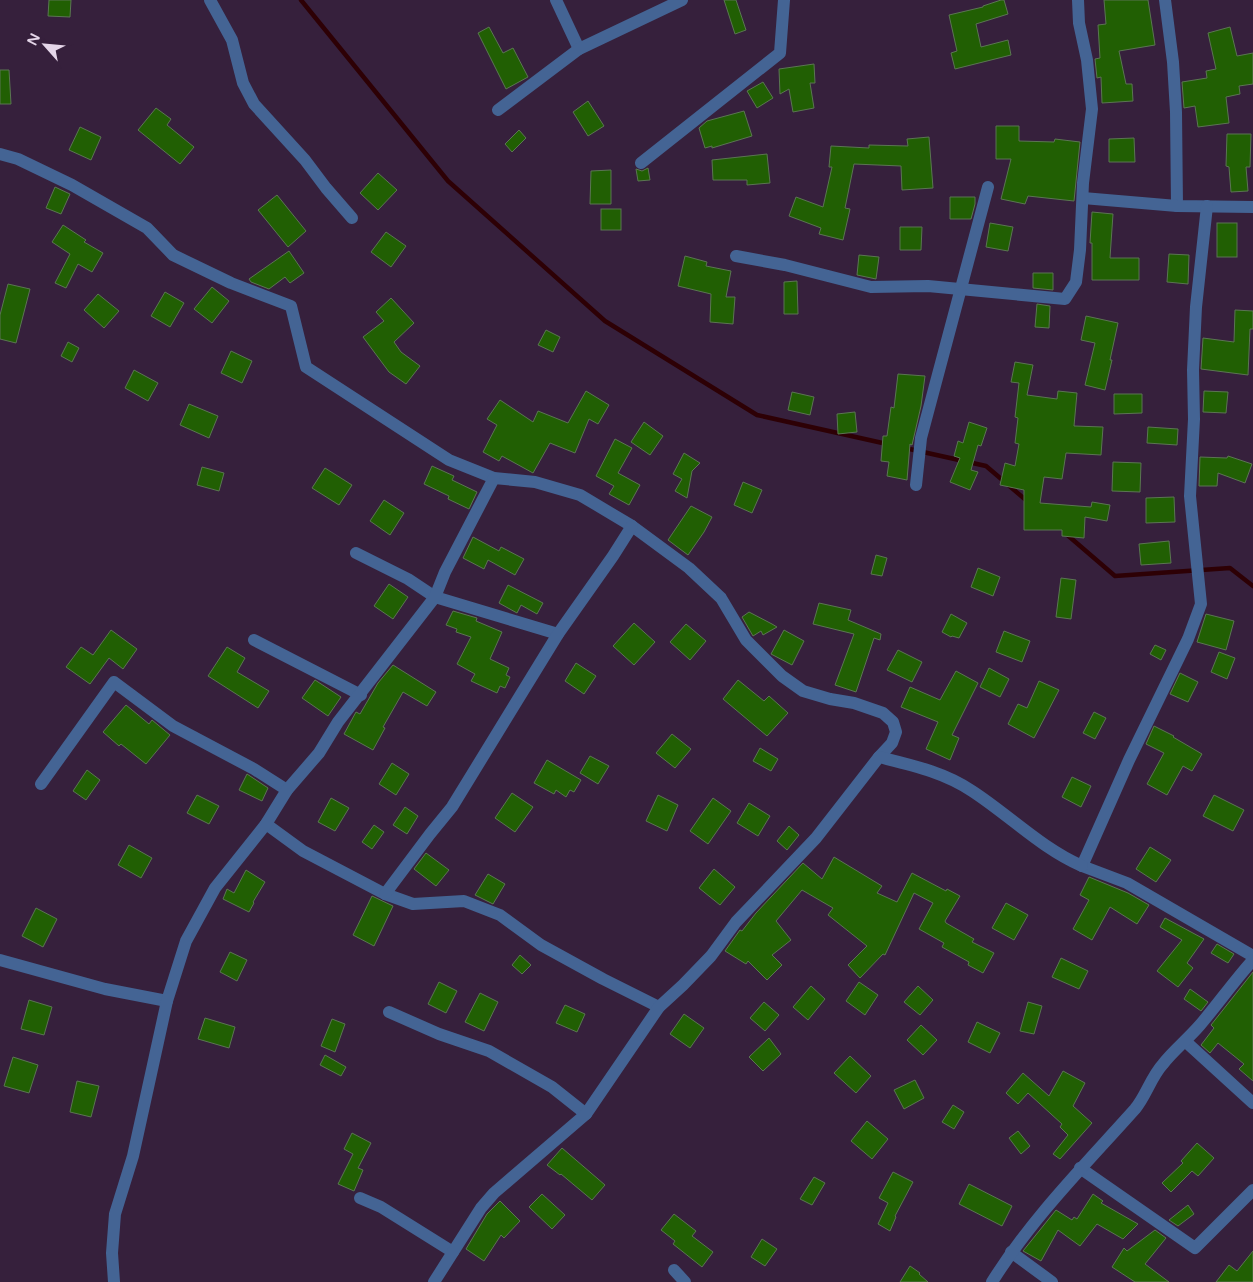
<svg xmlns="http://www.w3.org/2000/svg" width="1253" height="1282" font-family="'Varela Round',sans-serif">
<style>
.lines{fill:none;stroke-linecap:round;stroke-linejoin:round}
.stream{stroke:#2d0005;stroke-width:4.5}
.building{fill:#215f03;stroke:#5b7553}
.minor{stroke:#446494;stroke-width:12}
</style>
<rect width="100%" height="100%" fill="#36203c"/>
<g class="lines">
<!-- stream -->
<g class="stream">
<polyline points="301,0 448,181 605,321 757,415 887,444"/>
<polyline points="905,448 986,466 1027,501"/>
<polyline points="1065,533 1115,576 1230,568 1253,586"/>
</g>
</g>
<!-- building -->
<g class="building">
<polygon points="49,0 71,0 70,17 48,16"/>
<polygon points="724,0 736,0 746,30 735,34"/>
<polygon points="1001,0 1004,0 1008,14 976,24 981,47 1008,40 1011,55 955,69 951,53 957,51 949,15 983,7 983,6"/>
<polygon points="1104,0 1148,0 1155,45 1119,51 1126,84 1132,84 1133,101 1102,103 1101,77 1097,78 1095,59 1100,58 1098,25 1106,24"/>
<polygon points="489,27 503,53 513,48 528,77 506,89 478,33"/>
<polygon points="1230,27 1237,56 1253,53 1253,84 1239,86 1240,94 1226,97 1229,123 1198,127 1195,106 1184,108 1182,82 1207,78 1206,71 1216,69 1208,33"/>
<polygon points="814,64 815,83 810,83 814,108 793,112 789,89 780,94 779,69"/>
<polygon points="0,70 9,70 11,104 0,104"/>
<polygon points="763,82 773,98 757,108 747,91"/>
<polygon points="588,101 604,126 588,136 573,112"/>
<polygon points="156,108 171,119 167,125 194,147 180,164 138,130"/>
<polygon points="744,111 752,136 712,148 712,146 705,148 699,128 707,121"/>
<polygon points="996,126 1019,126 1019,141 1054,142 1055,139 1080,142 1074,201 1028,196 1025,204 1001,199 1011,159 996,159"/>
<polygon points="80,127 101,137 91,160 69,150"/>
<polygon points="519,130 526,138 512,152 505,144"/>
<polygon points="1227,134 1251,134 1250,167 1246,167 1248,191 1231,192 1229,167 1226,166"/>
<polygon points="929,137 933,188 902,190 901,166 854,164 845,208 850,209 843,240 819,234 821,228 789,216 796,197 823,207 832,167 829,167 831,146 869,148 869,145 908,146 907,139"/>
<polygon points="1134,138 1135,162 1109,162 1109,139"/>
<polygon points="767,154 770,183 747,185 747,180 713,180 712,160"/>
<polygon points="648,168 650,180 638,181 636,169 642,171"/>
<polygon points="611,170 611,204 590,204 591,171"/>
<polygon points="378,173 397,190 378,210 360,193"/>
<polygon points="55,187 70,194 61,214 46,208"/>
<polygon points="277,195 306,231 288,247 258,210"/>
<polygon points="950,197 975,197 975,204 971,219 950,219"/>
<rect x="601" y="209" width="20" height="21"/>
<polygon points="1092,212 1113,214 1110,258 1139,258 1139,280 1092,280 1092,243 1090,243"/>
<polygon points="990,223 1013,227 1008,251 986,247"/>
<rect x="1217" y="223" width="20" height="34"/>
<polygon points="63,225 86,240 84,242 103,253 92,272 78,264 66,288 55,283 70,254 52,242"/>
<polygon points="900,227 922,227 921,250 900,250"/>
<polygon points="386,232 406,246 391,267 371,252"/>
<polygon points="289,251 304,273 290,283 285,277 269,289 251,282 249,279"/>
<polygon points="1169,254 1189,255 1188,284 1167,282"/>
<polygon points="859,255 879,257 876,279 857,275"/>
<polygon points="685,256 707,262 706,266 731,271 726,297 735,297 733,324 710,322 711,294 678,286"/>
<polygon points="1033,273 1053,273 1053,290 1033,288"/>
<polygon points="797,281 798,314 784,314 784,282"/>
<polygon points="8,284 30,289 16,343 0,339 0,315"/>
<polygon points="212,287 229,301 212,323 194,309"/>
<polygon points="165,292 184,303 170,327 151,316"/>
<polygon points="98,294 119,311 104,328 84,310"/>
<polygon points="391,298 414,323 394,342 401,352 420,366 406,384 389,372 363,337 384,321 376,312"/>
<polygon points="1037,304 1050,306 1049,328 1035,327"/>
<polygon points="1235,310 1253,311 1253,329 1250,329 1248,375 1201,369 1203,338 1234,342"/>
<polygon points="1086,316 1118,323 1110,360 1112,360 1105,390 1085,385 1095,343 1081,340"/>
<polygon points="546,330 560,337 553,352 538,345"/>
<polygon points="68,342 79,348 72,362 61,356"/>
<polygon points="231,351 252,361 242,383 221,373"/>
<polygon points="1015,362 1033,365 1027,395 1057,399 1058,391 1077,393 1074,426 1103,427 1101,455 1066,453 1062,479 1044,477 1040,503 1091,507 1092,502 1110,505 1107,521 1085,517 1084,538 1062,536 1062,530 1024,530 1024,490 1000,485 1005,463 1015,466 1019,444 1015,443 1018,418 1015,417 1019,383 1011,382"/>
<polygon points="134,370 158,383 148,401 125,388"/>
<polygon points="898,374 925,376 921,406 912,445 910,444 907,480 887,476 889,462 881,461 883,436 887,436 891,407 894,408"/>
<polygon points="586,391 609,405 598,424 589,419 575,453 550,443 533,473 502,456 499,461 483,452 497,425 487,419 500,400 533,422 538,411 568,423"/>
<polygon points="1204,391 1228,392 1226,413 1203,412"/>
<polygon points="792,392 814,397 810,415 788,410"/>
<polygon points="1114,394 1142,394 1142,413 1114,414"/>
<polygon points="189,404 218,416 209,438 180,425"/>
<polygon points="855,412 857,432 838,434 837,414"/>
<polygon points="644,422 663,436 650,455 631,442"/>
<polygon points="969,422 987,428 981,446 978,445 971,470 978,472 970,490 950,482 960,458 954,456 958,441 963,443"/>
<polygon points="1148,427 1178,429 1177,445 1147,443"/>
<polygon points="615,439 632,448 618,473 640,485 629,505 609,494 614,486 596,476"/>
<polygon points="684,453 700,463 692,471 687,498 675,491 682,479 673,474"/>
<polygon points="1228,456 1252,464 1245,483 1218,473 1217,486 1199,486 1200,457 1227,458"/>
<polygon points="1113,462 1141,463 1140,492 1112,491"/>
<polygon points="432,466 454,476 452,480 477,492 469,509 448,499 449,496 424,484"/>
<polygon points="202,467 224,473 219,491 197,485"/>
<polygon points="325,468 352,485 339,505 312,488"/>
<polygon points="743,482 762,490 752,513 734,505"/>
<polygon points="1174,497 1175,522 1146,523 1146,498"/>
<polygon points="384,500 404,513 390,535 370,521"/>
<polygon points="691,506 712,517 704,532 688,555 668,540"/>
<polygon points="473,537 499,551 501,547 524,559 515,575 488,560 484,569 463,558"/>
<polygon points="1169,541 1171,563 1141,565 1139,544"/>
<polygon points="876,555 887,558 882,576 871,574"/>
<polygon points="978,568 1000,577 993,596 971,587"/>
<polygon points="1061,578 1076,580 1071,619 1056,617"/>
<polygon points="389,584 408,597 393,619 374,606"/>
<polygon points="508,585 543,603 537,614 521,605 517,613 499,603"/>
<polygon points="819,603 851,610 848,620 881,634 880,640 874,638 856,692 835,685 854,634 813,624"/>
<polygon points="453,611 477,618 476,621 502,632 490,659 509,668 506,675 510,677 505,688 500,686 497,693 471,681 475,674 457,664 471,637 456,632 457,629 446,625"/>
<polygon points="749,612 772,624 777,627 763,635 761,631 753,636 742,617"/>
<polygon points="951,614 967,623 959,638 952,636 951,637 942,632"/>
<polygon points="1206,614 1234,621 1226,650 1197,642"/>
<polygon points="634,623 655,642 634,665 613,646"/>
<polygon points="686,624 706,641 690,660 670,642"/>
<polygon points="111,630 137,649 123,669 109,658 90,684 66,667 81,647 93,655"/>
<polygon points="784,630 804,641 792,665 771,654"/>
<polygon points="1004,631 1030,641 1022,662 996,652"/>
<polygon points="1155,645 1166,650 1161,660 1150,654"/>
<polygon points="227,647 245,658 237,672 269,691 258,708 208,676"/>
<polygon points="898,650 922,662 912,682 887,670"/>
<polygon points="1219,652 1235,658 1227,679 1211,672"/>
<polygon points="576,663 596,676 584,694 565,681"/>
<polygon points="393,665 436,692 427,706 403,692 383,727 385,728 373,750 344,734 356,712 360,714 378,683"/>
<polygon points="989,668 1009,679 1000,697 980,687"/>
<polygon points="956,671 978,683 952,735 959,738 950,760 926,749 938,722 901,707 910,687 940,700"/>
<polygon points="1180,673 1198,682 1188,702 1170,694"/>
<polygon points="315,680 341,697 328,716 302,698"/>
<polygon points="738,680 764,701 769,696 788,713 767,736 723,699"/>
<polygon points="1039,681 1059,690 1034,738 1008,724 1018,704 1027,708"/>
<polygon points="126,705 149,724 152,720 170,735 146,764 121,744 119,746 103,732"/>
<polygon points="1094,712 1106,718 1095,739 1083,733"/>
<polygon points="1154,726 1174,736 1173,737 1202,754 1192,771 1183,766 1167,795 1147,784 1164,753 1146,744"/>
<polygon points="672,734 691,749 675,768 656,753"/>
<polygon points="760,748 778,759 771,771 753,761"/>
<polygon points="590,756 609,766 598,784 580,773"/>
<polygon points="547,760 581,780 574,792 570,790 566,797 556,790 554,794 534,783"/>
<polygon points="392,763 409,774 396,795 379,784"/>
<polygon points="87,770 100,780 86,800 73,791"/>
<polygon points="247,774 268,788 262,801 239,790"/>
<polygon points="1072,777 1091,786 1081,807 1062,797"/>
<polygon points="512,793 533,807 515,832 495,818"/>
<polygon points="197,795 219,806 209,824 187,813"/>
<polygon points="658,795 678,805 667,831 646,821"/>
<polygon points="1214,795 1244,810 1233,831 1203,816"/>
<polygon points="331,798 349,808 335,831 318,822"/>
<polygon points="713,798 731,811 708,844 690,831"/>
<polygon points="749,803 770,816 758,836 737,823"/>
<polygon points="405,807 418,816 407,834 393,825"/>
<polygon points="374,825 384,832 372,849 362,842"/>
<polygon points="789,826 799,835 787,850 777,841"/>
<polygon points="129,845 152,858 141,878 118,865"/>
<polygon points="1150,847 1171,860 1156,882 1136,869"/>
<polygon points="426,853 449,870 436,886 414,869"/>
<polygon points="834,857 882,886 877,893 897,902 912,873 946,891 947,889 960,896 945,921 946,923 974,939 972,942 994,953 983,973 968,965 969,962 942,947 944,943 919,929 933,903 914,893 885,955 883,954 860,978 848,965 867,946 828,915 833,908 802,890 776,921 791,940 772,955 782,965 767,980 748,961 746,964 725,951 740,930 742,931 756,913 803,863 822,879"/>
<polygon points="714,869 735,887 720,905 699,888"/>
<polygon points="246,870 265,882 253,902 254,903 249,912 223,899 227,889 234,893"/>
<polygon points="488,874 505,884 493,904 475,895"/>
<polygon points="1089,877 1128,893 1149,905 1137,924 1110,907 1092,940 1073,929 1089,900 1080,895"/>
<polygon points="372,896 393,906 374,946 353,935"/>
<polygon points="1006,903 1028,915 1014,940 992,928"/>
<polygon points="36,908 57,919 43,947 22,936"/>
<polygon points="1165,918 1204,939 1187,963 1193,968 1178,987 1157,971 1182,940 1160,927"/>
<polygon points="1217,944 1234,954 1228,963 1211,953"/>
<polygon points="230,952 247,960 237,981 220,972"/>
<polygon points="520,955 531,965 522,974 512,965"/>
<polygon points="1061,958 1088,971 1079,989 1052,977"/>
<polygon points="1253,972 1253,1081 1239,1069 1244,1064 1218,1043 1210,1053 1201,1045 1214,1028 1211,1025"/>
<polygon points="439,982 457,991 446,1013 428,1004"/>
<polygon points="859,982 878,995 865,1015 846,1001"/>
<polygon points="811,986 825,999 808,1020 793,1007"/>
<polygon points="918,986 933,1000 920,1015 904,1002"/>
<polygon points="1190,989 1208,1002 1201,1011 1184,999"/>
<polygon points="480,993 498,1002 484,1031 465,1022"/>
<polygon points="29,1000 52,1007 44,1035 21,1029"/>
<polygon points="764,1002 779,1015 765,1031 750,1018"/>
<polygon points="1028,1002 1042,1006 1034,1034 1020,1031"/>
<polygon points="565,1005 585,1014 577,1032 556,1023"/>
<polygon points="684,1014 704,1028 690,1048 670,1034"/>
<polygon points="205,1018 235,1027 229,1048 198,1039"/>
<polygon points="332,1019 345,1024 335,1052 321,1046"/>
<polygon points="977,1022 1000,1033 990,1053 968,1042"/>
<polygon points="921,1025 937,1040 923,1055 907,1040"/>
<polygon points="769,1038 781,1054 763,1071 749,1057"/>
<polygon points="325,1055 346,1067 341,1076 320,1065"/>
<polygon points="850,1056 871,1076 856,1093 834,1073"/>
<polygon points="13,1057 38,1065 29,1093 4,1086"/>
<polygon points="1063,1071 1085,1083 1073,1106 1092,1123 1060,1159 1053,1154 1068,1135 1060,1127 1062,1124 1028,1093 1018,1104 1006,1093 1023,1073 1049,1096"/>
<polygon points="915,1080 924,1098 904,1109 894,1090"/>
<polygon points="77,1081 99,1086 91,1117 70,1112"/>
<polygon points="953,1105 964,1112 954,1129 942,1122"/>
<polygon points="867,1121 888,1139 872,1159 851,1141"/>
<polygon points="1018,1131 1030,1146 1021,1154 1009,1138"/>
<polygon points="352,1133 371,1143 358,1168 363,1170 354,1191 338,1184 353,1154 344,1149"/>
<polygon points="1197,1143 1214,1158 1198,1176 1192,1171 1171,1192 1162,1183 1183,1163 1181,1161"/>
<polygon points="562,1148 605,1185 592,1200 561,1174 560,1175 547,1165"/>
<polygon points="893,1172 913,1182 895,1216 896,1217 890,1231 878,1224 888,1203 879,1198"/>
<polygon points="814,1177 825,1183 812,1205 800,1199"/>
<polygon points="969,1184 1012,1206 1002,1226 959,1204"/>
<polygon points="542,1194 565,1215 552,1229 529,1207"/>
<polygon points="1093,1194 1103,1201 1101,1203 1138,1224 1123,1239 1097,1224 1080,1246 1058,1230 1041,1261 1023,1251 1056,1210 1072,1220 1074,1217 1077,1219"/>
<polygon points="500,1201 520,1221 504,1238 501,1235 484,1261 466,1249 487,1214"/>
<polygon points="1188,1205 1194,1214 1178,1226 1169,1220"/>
<polygon points="674,1214 696,1231 692,1236 713,1252 702,1267 673,1244 675,1241 661,1230"/>
<polygon points="1155,1230 1166,1238 1145,1264 1169,1282 1135,1282 1112,1267 1124,1248 1127,1251"/>
<polygon points="762,1239 777,1249 765,1266 751,1257"/>
<polygon points="1253,1251 1253,1282 1216,1282 1229,1265 1237,1271"/>
<polygon points="910,1266 920,1273 919,1274 928,1282 900,1282"/>
</g>
<g class="lines">
<!-- minor -->
<g class="minor">
<polyline points="210,0 232,40 243,83 254,104 305,160 326,188 352,218"/>
<polyline points="556,0 579,49"/>
<polyline points="1165,0 1173,62 1176,112 1177,206"/>
<polyline points="498,110 579,49 682,0"/>
<polyline points="0,154 18,159 72,185 147,228 173,255 231,283 291,306 306,367 449,460 494,478 535,482 580,495 632,526 689,568 721,598 746,640 782,676 803,691 830,699 854,703 883,713 893,722 896,732 892,743 879,757"/>
<polyline points="641,163 780,53 784,0"/>
<polyline points="1083,198 1177,206 1253,207"/>
<polyline points="1207,206 1196,307 1193,370 1194,419 1190,496 1201,604 1188,639 1129,760 1082,866 1127,883 1253,956"/>
<polyline points="736,256 785,265 871,287 928,286 1065,299 1076,282 1080,250 1083,183 1092,109 1087,60 1079,23 1078,0"/>
<polyline points="916,485 921,438 988,187"/>
<polyline points="356,553 408,579 435,597 558,634"/>
<polyline points="254,640 361,695"/>
<polyline points="41,784 114,682 173,726 254,769 287,790"/>
<polyline points="266,824 303,851 385,894 413,904 464,901 500,915 541,945 603,979 659,1007"/>
<polyline points="385,894 430,834 452,807 558,634 613,556 632,526"/>
<polyline points="0,960 105,989 167,1001"/>
<polyline points="389,1012 439,1034 489,1051 552,1087 586,1114"/>
<polyline points="1185,1041 1253,1103"/>
<polyline points="1080,1168 1195,1248 1253,1190"/>
<polyline points="360,1198 381,1207 453,1252"/>
<polyline points="1011,1252 1052,1282"/>
<polyline points="674,1270 685,1282"/>
<polyline points="114,1282 112,1253 115,1214 133,1156 167,1001 186,941 215,888 266,824 287,790 319,753 338,722 435,597 445,572 494,478"/>
<path d="M434,1282L481,1208L494,1193L586,1114L659,1007L683,985L711,956L736,922L816,838L879,757C911,765 944,772 972,791C1009,815 1041,848 1082,866"/>
<path d="M992,1282C1032,1218 1085,1165 1135,1109C1146,1096 1151,1077 1163,1064C1174,1050 1188,1039 1200,1025C1218,1004 1234,981 1253,960"/>
</g>
</g>
<!-- north arrow -->
<g transform="translate(45 45) rotate(297)" stroke="#36203c" stroke-width="4" paint-order="stroke">
<path d="M0-4L9 19L0 12L-9 19Z" fill="#e5d6e9"/>
<text y="-8" font-size="14" font-weight="bold" text-anchor="middle" fill="#e5d6e9">N</text>
</g>
</svg>
